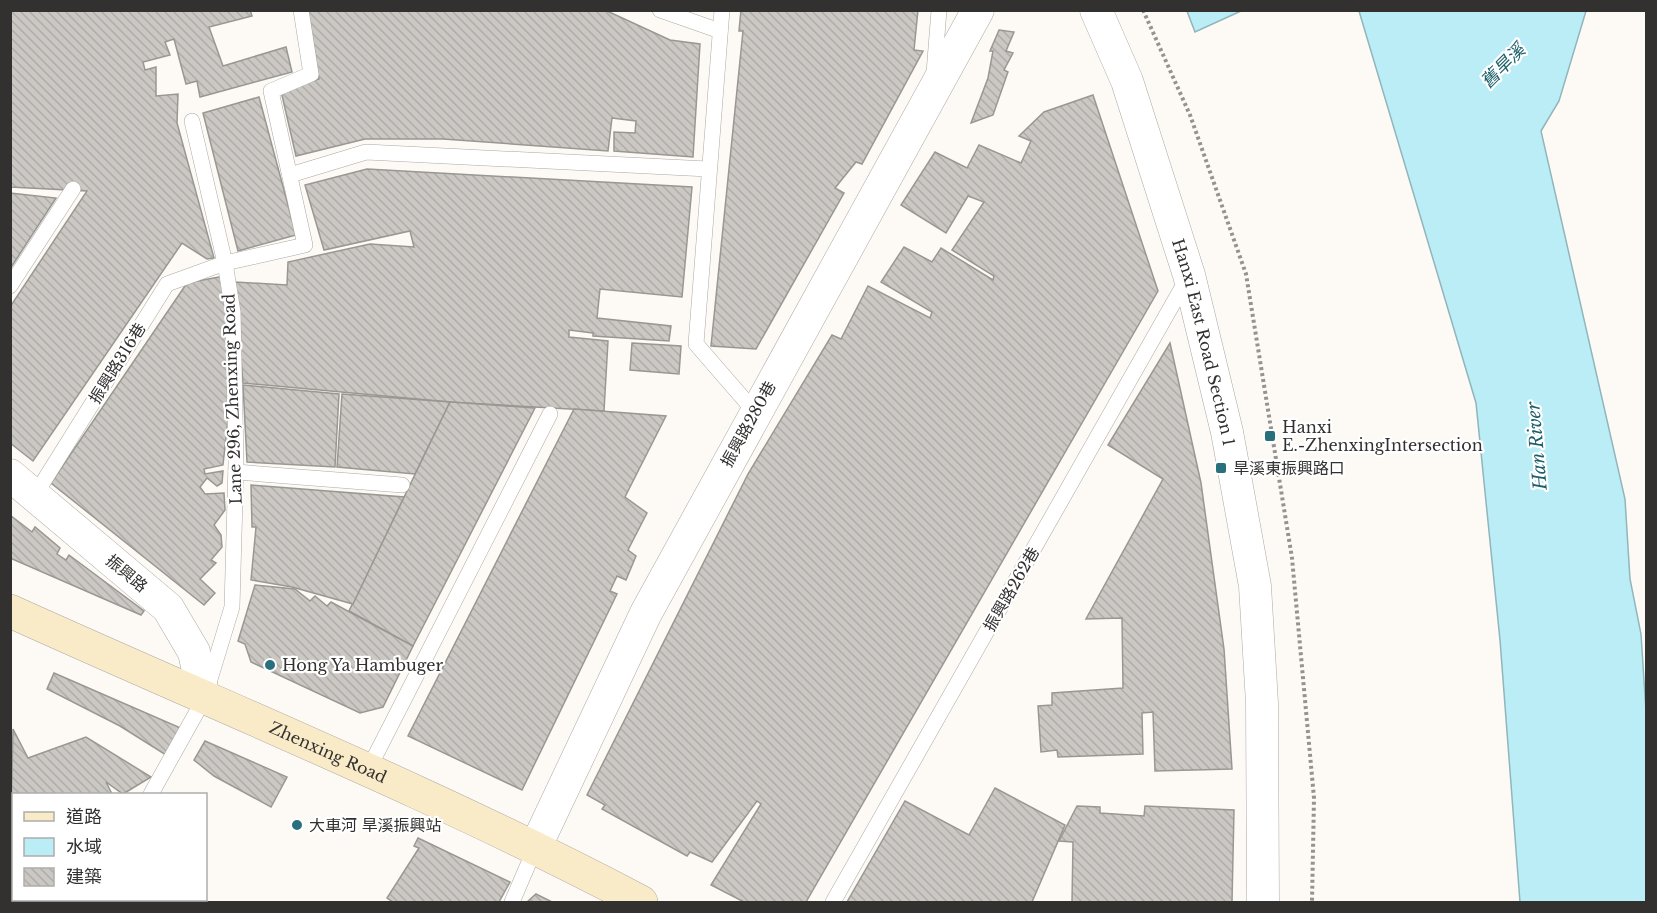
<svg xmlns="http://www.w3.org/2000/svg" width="1657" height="913" font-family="'Libre Baskerville','Noto Sans TC',serif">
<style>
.water{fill:#baedf6;stroke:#91b5bb;stroke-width:1.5}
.building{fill:url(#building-back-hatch);stroke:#999792;stroke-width:1.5}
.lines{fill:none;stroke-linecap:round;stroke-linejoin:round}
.service-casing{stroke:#aca9a5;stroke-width:16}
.minor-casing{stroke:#aca9a5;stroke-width:33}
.secondary-casing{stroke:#aca9a5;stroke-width:34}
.path{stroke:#959390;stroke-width:4;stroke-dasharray:3 3;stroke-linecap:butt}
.service{stroke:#fff;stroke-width:15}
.minor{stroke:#fff;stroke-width:32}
.secondary{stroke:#f9ebc8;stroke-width:33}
.poi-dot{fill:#28707b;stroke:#fff;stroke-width:2}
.labels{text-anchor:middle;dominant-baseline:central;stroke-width:4.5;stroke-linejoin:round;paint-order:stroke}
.street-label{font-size:16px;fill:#323130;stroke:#fff}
.poi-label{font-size:16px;fill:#323130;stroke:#fff;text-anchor:start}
.water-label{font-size:18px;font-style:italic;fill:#1d606a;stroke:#fff}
</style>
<defs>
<pattern id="building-back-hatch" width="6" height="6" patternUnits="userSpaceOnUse" patternTransform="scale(1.5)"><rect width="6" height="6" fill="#cbc8c4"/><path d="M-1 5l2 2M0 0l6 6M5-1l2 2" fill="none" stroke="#afaca9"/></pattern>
</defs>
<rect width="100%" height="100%" fill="#fdfaf5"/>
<!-- water -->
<g class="water">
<polygon points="1187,11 1187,10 1241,11 1195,32"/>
<polygon points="1359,11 1586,11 1559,101 1541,131 1625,499 1630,579 1641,634 1646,711 1646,902 1520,902 1500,640 1476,403"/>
</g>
<!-- building -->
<g class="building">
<polygon points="10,10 250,10 252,16 209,27 223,66 286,47 292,72 200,97 197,81 186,84 174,39 165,42 170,55 143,62 145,70 156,67 156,96 178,94 177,123 214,258 207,259 182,243 33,461 10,443 10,307 87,191 10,187"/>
<polygon points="308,10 605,10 670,40 700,44 693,157 614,151 614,132 635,133 636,121 612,118 608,151 443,139 365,139 296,156 281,91 319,79"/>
<polygon points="741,10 918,10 914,50 923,51 862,164 856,162 835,188 844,193 756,349 711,346 743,31 739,31"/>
<polygon points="999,30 1014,32 1006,51 1013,53 1004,70 1008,72 993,115 971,123 988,78 993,51 990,51"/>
<polygon points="1093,95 1158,291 806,902 744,902 711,885 761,804 757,801 712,862 690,852 687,856 602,809 605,805 587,795 748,474 832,335 841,339 868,286 930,318 932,312 881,282 904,247 932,262 941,248 993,280 994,276 952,250 984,202 968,196 946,233 901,205 935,152 967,168 979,145 1021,163 1031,141 1019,136 1044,112"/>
<polygon points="259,97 296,235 238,251 203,113"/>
<polygon points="367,169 692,187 682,297 600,289 597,318 671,326 669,341 593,336 593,333 569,330 569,337 608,341 604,411 450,402 243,383 235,282 287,285 288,262 370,244 414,247 410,231 324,250 305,185"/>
<polygon points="10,193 56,198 10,269"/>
<polygon points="219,277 225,279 230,401 223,465 204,469 205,474 223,471 222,483 217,486 207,478 200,487 205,494 224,493 225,510 214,525 221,535 222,547 211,560 216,563 200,579 215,593 204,605 51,483 187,283"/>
<polygon points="632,343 681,346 679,374 630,370"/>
<polygon points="1170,343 1201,483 1224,649 1232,769 1155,771 1153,712 1142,713 1143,754 1058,757 1057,750 1041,752 1038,706 1052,705 1052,693 1123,688 1122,618 1086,619 1163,479 1108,445"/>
<polygon points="243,385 339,394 335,467 247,462"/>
<polygon points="342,394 450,402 415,474 337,467"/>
<polygon points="450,402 535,408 413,646 349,611"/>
<polygon points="574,409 666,416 625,497 647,513 628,550 636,556 626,580 617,576 610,591 617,594 522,790 408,736"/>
<polygon points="251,485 404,497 353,604 292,587 251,580 256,527 252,527"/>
<polygon points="10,515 32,532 35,527 60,548 57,554 66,560 69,555 144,611 141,615 10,558"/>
<polygon points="255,585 295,589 310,601 315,596 327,606 331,602 413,646 383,707 360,713 251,662 245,644 238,641"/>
<polygon points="54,673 183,729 166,755 120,726 47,689"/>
<polygon points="13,729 28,758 86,737 151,777 123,794 106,782 112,794 14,794 14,852 10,854"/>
<polygon points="205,741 287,777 271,807 214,776 194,760"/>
<polygon points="995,788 1065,825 1032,902 847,902 905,801 969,835"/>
<polygon points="1077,806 1100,807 1100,813 1144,816 1145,806 1234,810 1232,902 1072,902 1073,842 1059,841"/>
<polygon points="418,838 510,882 499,902 393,902 387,898 419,848 414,846"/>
<polygon points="14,884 14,900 122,900 117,902 10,902 10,886"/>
<polygon points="536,894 552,902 527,902"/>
<polygon points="122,900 159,900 157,902 117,902"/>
</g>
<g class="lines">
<defs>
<g id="service">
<polyline points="660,10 720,31"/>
<polyline points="722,10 696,344 755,412"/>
<polyline points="934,73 939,10"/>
<polyline points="290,175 366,152 708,169"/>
<polyline points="10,286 73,189"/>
<polyline points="236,472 402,485"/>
<polyline points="35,495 167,284 225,263 192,121"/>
<polyline points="369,768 550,414"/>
<polyline points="151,794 204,699 232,607 236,463 233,312 225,263 305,245 271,91 311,74 301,10"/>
<polyline points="10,870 14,869"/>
<polyline points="171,900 172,902"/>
<polyline points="512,902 536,846"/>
<polyline points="833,902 1187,279"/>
</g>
<g id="minor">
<path id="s1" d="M1096,10L1127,81L1189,275L1227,432L1255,586L1262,703L1263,902"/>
<polyline points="10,475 168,608 194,652 204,699"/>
<polyline points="536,846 646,613 978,10"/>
</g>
<g id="secondary">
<path id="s2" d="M10,611C222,707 436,794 641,902"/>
</g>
</defs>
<!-- service casing -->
<use href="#service" class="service-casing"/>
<!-- minor casing -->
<use href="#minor" class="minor-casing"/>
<!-- secondary casing -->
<use href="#secondary" class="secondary-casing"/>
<!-- path -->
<polyline class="path" points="1143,10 1190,115 1246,274 1292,558 1314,798 1312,902"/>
<!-- service -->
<use href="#service" class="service"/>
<!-- minor -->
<use href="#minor" class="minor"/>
<!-- secondary -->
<use href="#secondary" class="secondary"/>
</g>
<!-- markers -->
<g class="poi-dot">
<rect x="1264" y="430" width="12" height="12" rx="3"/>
<rect x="1215" y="462" width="12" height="12" rx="3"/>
<circle cx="270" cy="665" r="6"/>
<circle cx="297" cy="825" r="6"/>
</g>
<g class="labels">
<!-- street labels -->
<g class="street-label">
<text stroke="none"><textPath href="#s1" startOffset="350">Hanxi East Road Section 1</textPath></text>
<text transform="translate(117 363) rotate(-58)">振興路316巷</text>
<text transform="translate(232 399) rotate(-92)">Lane 296, Zhenxing Road</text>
<text transform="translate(748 424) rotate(-61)">振興路280巷</text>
<text transform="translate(127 573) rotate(40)">振興路</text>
<text transform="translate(1011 589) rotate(-60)">振興路262巷</text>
<text stroke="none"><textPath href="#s2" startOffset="348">Zhenxing Road</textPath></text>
</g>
<!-- poi labels -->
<g class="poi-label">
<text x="1282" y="427">Hanxi<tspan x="1282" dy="18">E.-ZhenxingIntersection</tspan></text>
<text x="1233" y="468">旱溪東振興路口</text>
<text x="282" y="665">Hong Ya Hambuger</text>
<text x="309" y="825">大車河 旱溪振興站</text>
</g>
<!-- water labels -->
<g class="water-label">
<text transform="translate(1503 66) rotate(-45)">舊旱溪</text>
<text transform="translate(1537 446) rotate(-95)">Han River</text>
</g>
</g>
<!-- border -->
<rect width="1657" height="913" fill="none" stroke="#323130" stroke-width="24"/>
<!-- legend -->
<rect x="12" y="793" width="195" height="108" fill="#ffffff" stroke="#adadac" stroke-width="1.5"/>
<rect x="24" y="812" width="30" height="9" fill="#f9ebc8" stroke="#adadac" stroke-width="1.5"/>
<text x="66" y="823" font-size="18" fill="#323130">道路</text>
<rect x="24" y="838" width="30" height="18" fill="#baedf6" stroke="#adadac" stroke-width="1.5"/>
<text x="66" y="853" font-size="18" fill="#323130">水域</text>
<rect x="24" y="868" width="30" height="18" fill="url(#building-back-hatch)" stroke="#adadac" stroke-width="1.5"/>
<text x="66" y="883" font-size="18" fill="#323130">建築</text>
</svg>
